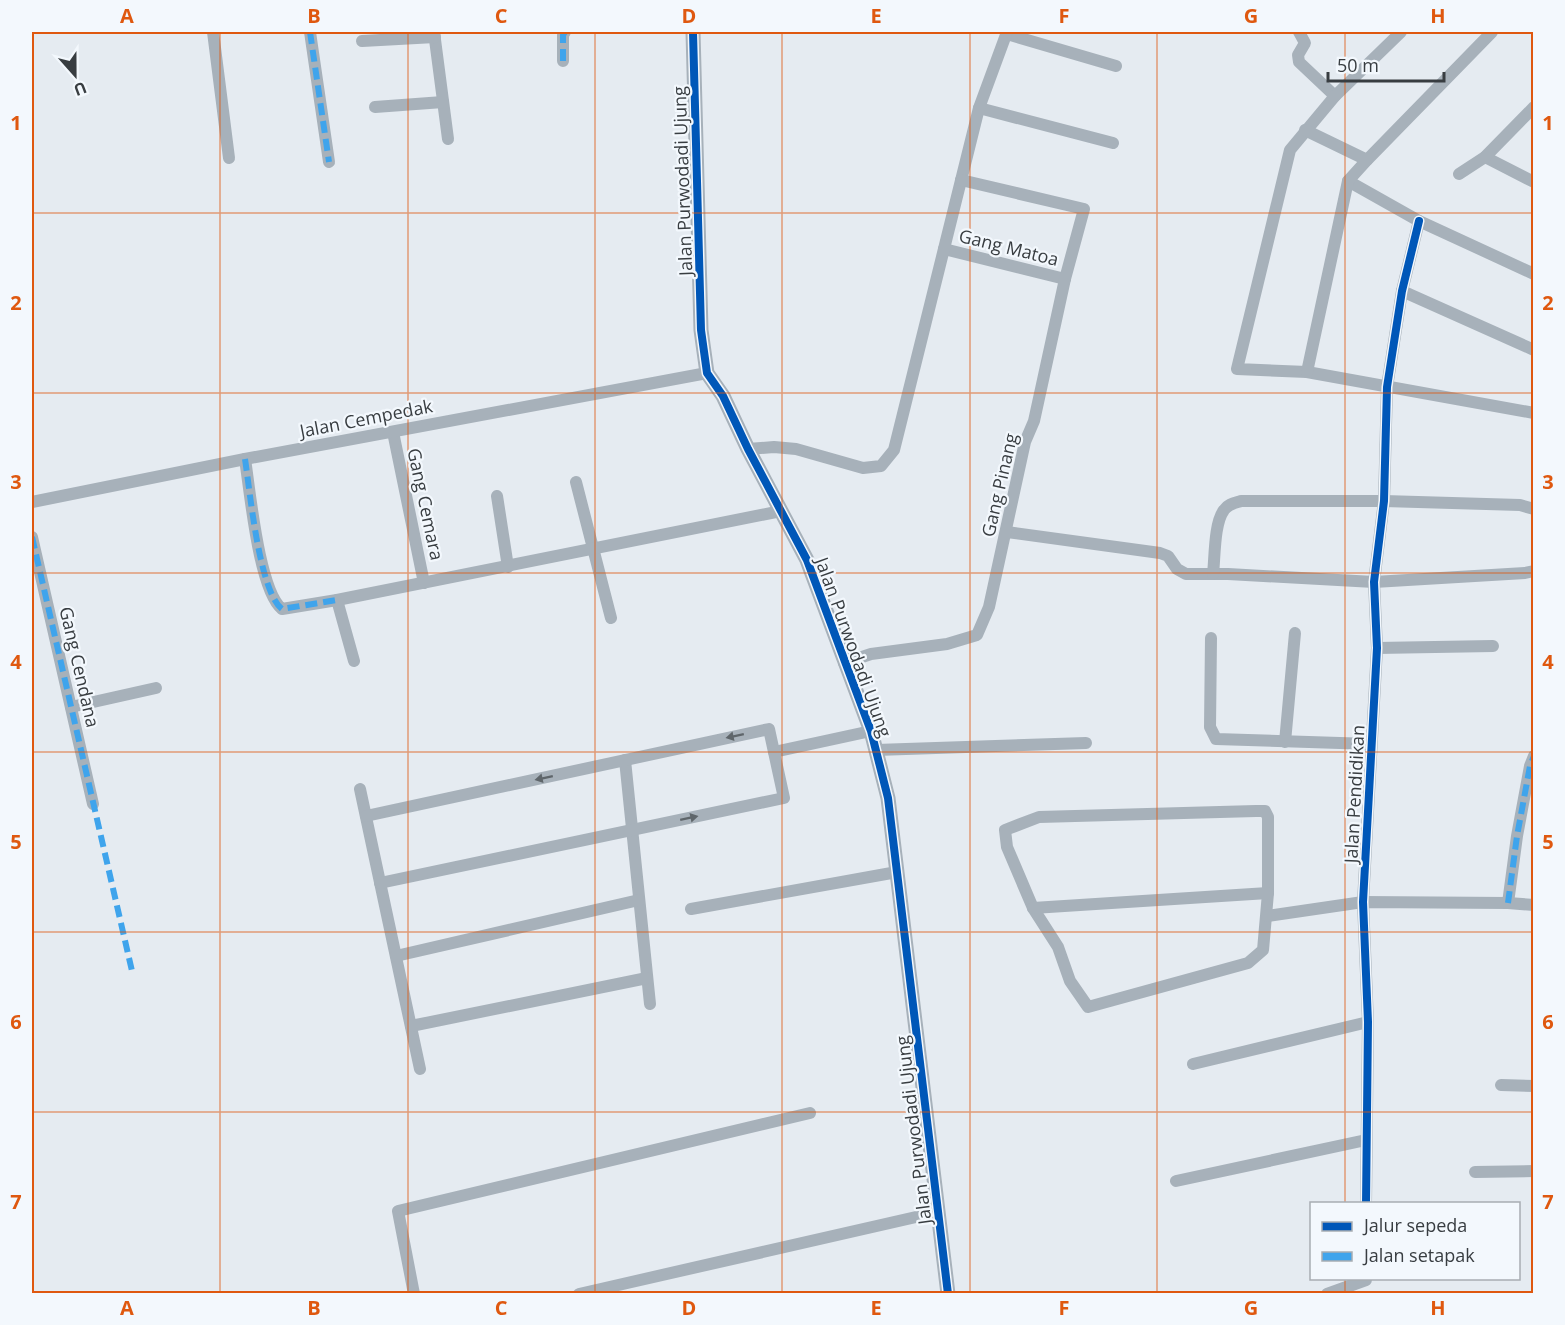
<svg xmlns="http://www.w3.org/2000/svg" width="1565" height="1325" font-family="'Open Sans',sans-serif">
<style>
.lines{fill:none;stroke-linecap:round;stroke-linejoin:round}
.minor{stroke:#a7b1ba;stroke-width:12}
.tertiary{stroke:#a7b1ba;stroke-width:15}
.quiet{stroke:#3fa4ec;stroke-width:6;stroke-dasharray:12 6;stroke-linecap:butt}
.cycleway-casing{stroke:#f3f8fd;stroke-width:11}
.cycleway{stroke:#0057b8;stroke-width:8}
.oneway{fill:#5f666b}
.grid{fill:none;stroke:#df580f;stroke-width:1.5;stroke-opacity:0.55}
.labels{text-anchor:middle;dominant-baseline:central;stroke-width:4.5;stroke-linejoin:round;paint-order:stroke}
.street-label{font-size:18px;fill:#383d41;stroke:#f3f8fd}
.neatline{fill:none;stroke:#df580f;stroke-width:2}
.grid-label{font-size:20px;text-anchor:middle;font-weight:bold;fill:#df580f}
</style>
<rect width="100%" height="100%" fill="#e5ebf1"/>
<g class="lines">
<!-- minor -->
<g class="minor">
<polyline points="213,32 229,158"/>
<polyline points="310,32 329,162"/>
<polyline points="434,32 448,139"/>
<polyline points="1299,32 1305,43 1298,55 1299,62 1335,96"/>
<polyline points="1401,32 1335,96 1290,150 1237,369 1307,372 1534,413"/>
<polyline points="1007,34 1116,66"/>
<polyline points="362,41 435,37"/>
<polyline points="563,61 563,35 565,32"/>
<polyline points="375,107 443,102"/>
<polyline points="979,108 1113,143"/>
<polyline points="1305,130 1367,160"/>
<polyline points="1485,157 1534,182"/>
<polyline points="1459,174 1485,157 1534,107"/>
<polyline points="1348,181 1419,221 1534,274"/>
<polyline points="944,249 1065,279"/>
<polyline points="1402,291 1534,350"/>
<polyline points="1307,372 1348,181 1367,160 1492,32"/>
<polyline points="393,432 424,583"/>
<polyline points="748,449 774,447 796,449 863,468 881,466 894,450 979,108 1007,32"/>
<path d="M245,459C250,491 259,591 282,609L337,600"/>
<polyline points="576,482 611,618"/>
<polyline points="497,496 508,567"/>
<polyline points="32,502 245,459 707,373"/>
<polyline points="1007,532 1160,553 1168,556 1177,569 1186,574 1228,574 1374,582 1525,573 1534,571"/>
<polyline points="32,537 93,804"/>
<path d="M1213,574C1215,557 1214,523 1224,510C1228,504 1235,503 1241,501H1384L1520,505L1534,509"/>
<polyline points="1211,638 1210,727 1216,739 1371,744"/>
<polyline points="1377,648 1493,646"/>
<polyline points="354,661 337,600 781,511"/>
<polyline points="844,663 871,654 947,644 977,635 989,607 1025,442 1034,421 1065,279 1084,209 961,180"/>
<polyline points="71,707 156,688"/>
<polyline points="1285,742 1295,633"/>
<polyline points="876,750 1086,743"/>
<polyline points="774,752 871,731"/>
<polyline points="625,760 650,1004"/>
<polyline points="360,789 420,1069"/>
<polygon points="1256,811 1265,811 1268,817 1268,893 1263,950 1248,963 1088,1007 1070,981 1058,947 1033,908 1007,847 1005,830 1039,817"/>
<polyline points="366,816 769,729 784,798 380,883"/>
<polyline points="1508,903 1517,836 1530,766 1534,756"/>
<polyline points="1033,908 1268,893"/>
<polyline points="691,909 897,872"/>
<polyline points="1267,916 1363,902 1508,903 1534,905"/>
<polyline points="396,956 639,900"/>
<polyline points="411,1026 647,978"/>
<polyline points="1193,1064 1368,1022"/>
<polyline points="1501,1085 1534,1086"/>
<polyline points="1475,1172 1534,1171"/>
<polyline points="1176,1181 1366,1140"/>
<polyline points="1366,1204 1368,1022 1363,902 1377,648 1374,582 1384,501 1387,387 1402,291 1419,221"/>
<polyline points="414,1294 398,1211 810,1113"/>
<polyline points="579,1294 938,1212"/>
<polyline points="1327,1294 1366,1280"/>
</g>
<!-- tertiary -->
<polyline class="tertiary" points="693,32 701,330 707,373 723,396 748,449 807,560 871,731 888,798 948,1294"/>
<!-- quiet -->
<g class="quiet">
<polyline points="310,32 329,162"/>
<polyline points="563,61 563,35 565,32"/>
<path d="M245,459C250,491 259,591 282,609L337,600"/>
<polyline points="32,537 132,971"/>
<polyline points="1508,903 1517,836 1530,766 1534,756"/>
</g>
<defs>
<g id="cycleway">
<polyline points="693,32 701,330 707,373 723,396 748,449 807,560 871,731 888,798 948,1294"/>
<polyline points="1366,1204 1368,1022 1363,902 1377,648 1374,582 1384,501 1387,387 1402,291 1419,221"/>
</g>
</defs>
<!-- cycleway casing -->
<use href="#cycleway" class="cycleway-casing"/>
<!-- cycleway -->
<use href="#cycleway" class="cycleway"/>
</g>
<!-- one-way arrows -->
<defs><path id="oneway-solid" d="M-6-.8H1V-3.2L6.5 0L1 3.2V.8H-6Z" transform="scale(1.5)"/></defs>
<g class="oneway">
<use href="#oneway-solid" transform="translate(735 736) rotate(168)"/>
<use href="#oneway-solid" transform="translate(544 778) rotate(168)"/>
<use href="#oneway-solid" transform="translate(689 818) rotate(-12)"/>
</g>
<!-- grid -->
<path class="grid" d="M220,32V1294M408,32V1294M595,32V1294M782,32V1294M970,32V1294M1157,32V1294M1345,32V1204M32,213H1534M32,393H1534M32,573H1534M32,752H1534M32,932H1534M32,1112H1534M1345,1278V1294"/>
<g class="labels">
<!-- street labels -->
<g class="street-label">
<text transform="translate(682 181) rotate(-92)">Jalan Purwodadi Ujung</text>
<text transform="translate(1009 247) rotate(14)">Gang Matoa</text>
<text transform="translate(366 418) rotate(-11)">Jalan Cempedak</text>
<text transform="translate(999 485) rotate(-77)">Gang Pinang</text>
<text transform="translate(426 504) rotate(78)">Gang Cemara</text>
<text transform="translate(854 647) rotate(70)">Jalan Purwodadi Ujung</text>
<text transform="translate(80 667) rotate(77)">Gang Cendana</text>
<text transform="translate(1354 794) rotate(-87)">Jalan Pendidikan</text>
<text transform="translate(913 1130) rotate(-97)">Jalan Purwodadi Ujung</text>
</g>
</g>
<!-- border -->
<rect width="1565" height="1325" fill="none" stroke="#f3f8fd" stroke-width="66"/>
<!-- legend -->
<rect x="1310" y="1202" width="210" height="78" fill="#f3f8fd" stroke="#a8adb2" stroke-width="1.5"/>
<rect x="1322" y="1222" width="30" height="9" fill="#0057b8" stroke="#a8adb2" stroke-width="1.5"/>
<text x="1364" y="1232" font-size="18" fill="#383d41">Jalur sepeda</text>
<rect x="1322" y="1252" width="30" height="9" fill="#3fa4ec" stroke="#a8adb2" stroke-width="1.5"/>
<text x="1364" y="1262" font-size="18" fill="#383d41">Jalan setapak</text>
<!-- north arrow -->
<g transform="translate(75 75) rotate(159)" stroke="#f3f8fd" stroke-width="4.5" paint-order="stroke">
<path d="M0-4.5L10 22L0 15L-10 22Z" fill="#383d41"/>
<text y="-9" font-size="16" font-weight="bold" text-anchor="middle" fill="#383d41">U</text>
</g>
<!-- scale -->
<path d="M1328 72v9h116v-9" fill="none" stroke="#383d41" stroke-width="3"/>
<text x="1337" y="72" font-size="18" fill="#383d41" stroke="#f3f8fd" stroke-width="4.5" paint-order="stroke">50 m</text>
<rect x="33" y="33" width="1499" height="1259" class="neatline"/>
<g class="grid-label">
<text x="127" y="23">A</text>
<text x="314" y="23">B</text>
<text x="501" y="23">C</text>
<text x="689" y="23">D</text>
<text x="876" y="23">E</text>
<text x="1064" y="23">F</text>
<text x="1251" y="23">G</text>
<text x="1438" y="23">H</text>
<text x="16" y="130">1</text>
<text x="1548" y="130">1</text>
<text x="16" y="310">2</text>
<text x="1548" y="310">2</text>
<text x="16" y="489">3</text>
<text x="1548" y="489">3</text>
<text x="16" y="669">4</text>
<text x="1548" y="669">4</text>
<text x="16" y="849">5</text>
<text x="1548" y="849">5</text>
<text x="16" y="1029">6</text>
<text x="1548" y="1029">6</text>
<text x="16" y="1209">7</text>
<text x="1548" y="1209">7</text>
<text x="127" y="1315">A</text>
<text x="314" y="1315">B</text>
<text x="501" y="1315">C</text>
<text x="689" y="1315">D</text>
<text x="876" y="1315">E</text>
<text x="1064" y="1315">F</text>
<text x="1251" y="1315">G</text>
<text x="1438" y="1315">H</text>
</g>
</svg>
